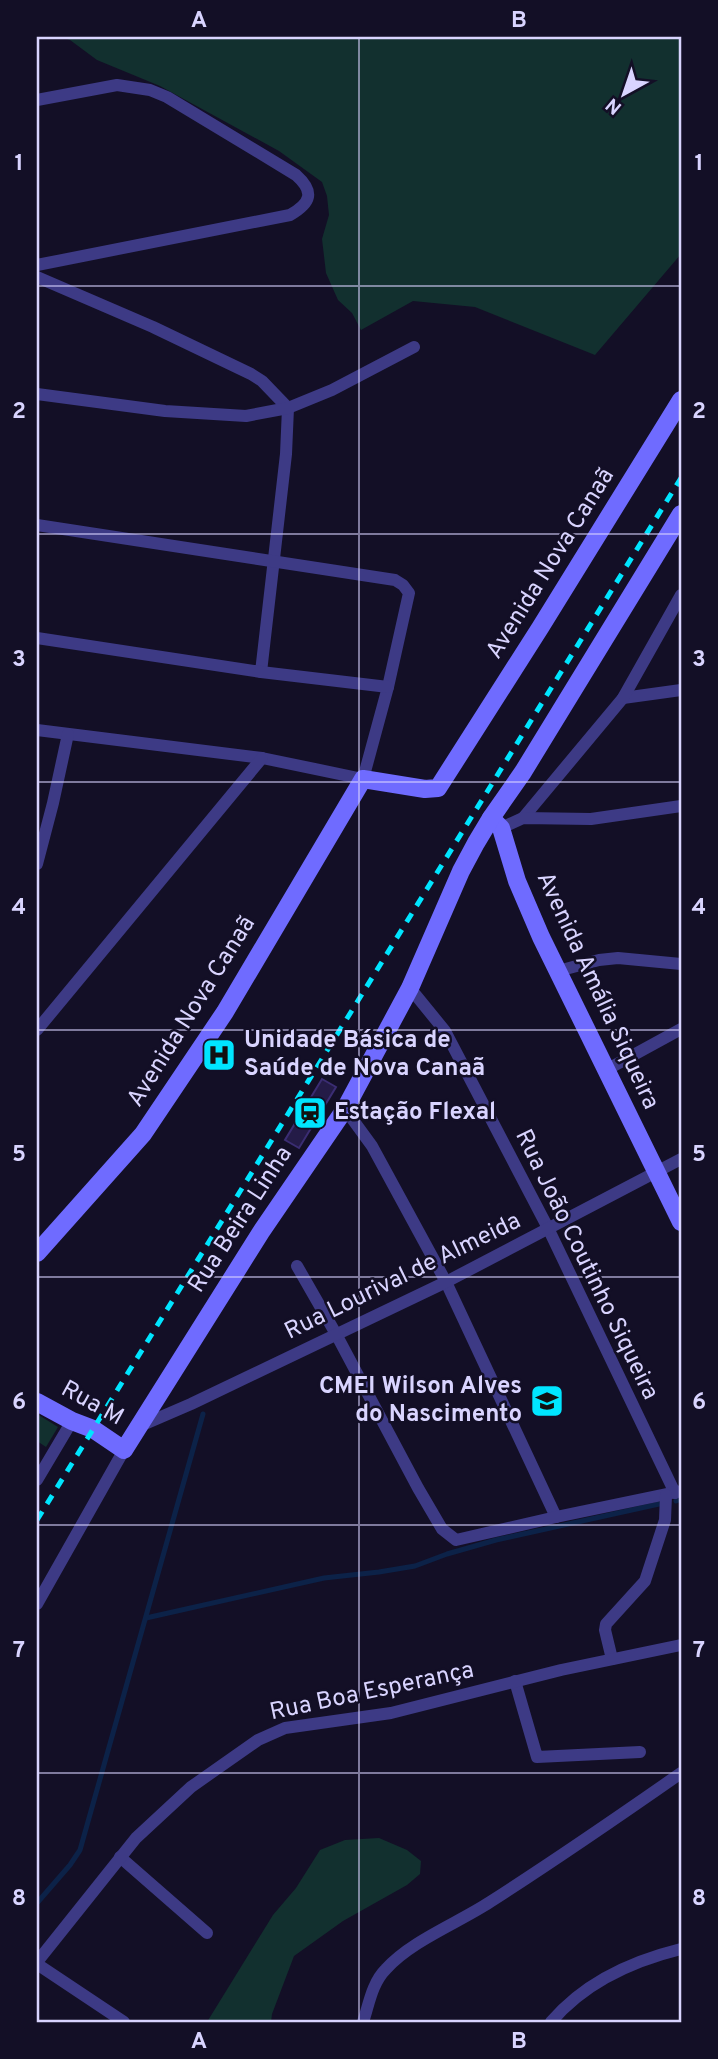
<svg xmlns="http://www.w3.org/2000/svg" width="718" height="2059" font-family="Overpass,sans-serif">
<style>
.green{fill:#12302f}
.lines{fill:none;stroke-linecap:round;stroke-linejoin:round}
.stream{stroke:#0c2248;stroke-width:5}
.building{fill:#241b47;stroke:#3b2d73;stroke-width:2}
.street{stroke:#3d3a85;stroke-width:12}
.secondary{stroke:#6f6bff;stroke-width:18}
.rail{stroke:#00e5ff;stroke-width:5;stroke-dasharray:10 9;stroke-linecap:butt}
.grid{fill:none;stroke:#d9d4ff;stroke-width:2;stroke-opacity:0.55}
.labels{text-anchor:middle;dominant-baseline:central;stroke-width:5;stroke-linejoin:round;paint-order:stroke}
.street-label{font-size:24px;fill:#d9d4ff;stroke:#130f26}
.poi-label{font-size:24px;font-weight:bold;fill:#d9d4ff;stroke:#130f26;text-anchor:start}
.neatline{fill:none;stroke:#d9d4ff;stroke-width:2.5}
.grid-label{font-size:23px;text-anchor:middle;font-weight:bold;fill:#d9d4ff}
</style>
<rect width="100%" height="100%" fill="#130f26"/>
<!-- green -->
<g class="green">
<polygon points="61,37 681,37 681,254 595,355 475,307 413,301 361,330 352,313 338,300 326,273 322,239 329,215 327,196 322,182 279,151 160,86 97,60 70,40"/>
<polygon points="37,1414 58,1427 46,1447 37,1441"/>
<polygon points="379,1838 407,1850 421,1861 420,1874 407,1885 343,1921 294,1956 272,2014 271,2022 207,2022 273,1915 296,1888 320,1850 345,1840"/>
</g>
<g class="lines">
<!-- stream -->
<g class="stream">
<polyline points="676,1501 681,1499"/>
<polyline points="146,1618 324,1578 379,1572 415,1566 447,1554 496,1540 659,1504"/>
<polyline points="37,1903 70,1865 80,1850 203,1414"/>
</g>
</g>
<!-- building -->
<polygon class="building" points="322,1079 336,1087 299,1148 285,1140"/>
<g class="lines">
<!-- street -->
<g class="street">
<path d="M37,100L117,85L150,90L167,97L296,175C315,192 311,203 290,215L37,265"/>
<polyline points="37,277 153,327 251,374 262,381 288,408 286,454 261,672"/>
<polyline points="37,394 165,411 246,416 288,408 332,390 414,347"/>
<polyline points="37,525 395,580 403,585 409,593 388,687 363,779 262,758 37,730"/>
<polyline points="37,638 261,672 388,687"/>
<polyline points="623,698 681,690"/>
<polyline points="523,818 623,698 681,595"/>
<polyline points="501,828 523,818 591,819 681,806"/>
<polyline points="37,864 53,803 68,734"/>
<polyline points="558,971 599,960 618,958 681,964"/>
<polyline points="410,988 445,1031 548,1228 675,1493"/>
<polyline points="37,1030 262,758"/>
<polyline points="606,1070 681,1029"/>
<polyline points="345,1109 372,1146 446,1282 556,1517"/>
<polyline points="297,1266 336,1334 418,1488 442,1529 456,1540 556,1517 681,1491"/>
<polyline points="140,1426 191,1404 446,1282 681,1159"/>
<polyline points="37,1480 72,1421"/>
<polyline points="37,1604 124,1450"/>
<polyline points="612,1659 605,1630 606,1624 645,1581 665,1520 666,1495"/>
<polyline points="515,1681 537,1757 640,1752"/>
<polyline points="120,1857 207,1933"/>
<polyline points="37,1962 136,1838 191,1787 258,1740 285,1728 391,1713 561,1670 681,1645"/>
<polyline points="37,1964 124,2022"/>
<path d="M363,2022C369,2004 372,1983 386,1969C411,1941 458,1923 490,1902C554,1861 618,1817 681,1773"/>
<path d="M551,2022C584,1983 632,1961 681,1949"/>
</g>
<!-- secondary -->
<g class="secondary">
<polyline points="491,818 501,828 517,881 541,937 681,1222"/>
<polyline points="37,1253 143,1134 225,1012 363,779 425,789 438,788 540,628 681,400"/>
<polyline points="37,1402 72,1421 93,1429 124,1450 261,1232 345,1109 410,988 461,871 476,843 491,818 523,772 681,514"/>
</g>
<!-- rail -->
<polyline class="rail" points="37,1520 681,478"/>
</g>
<!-- grid -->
<path class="grid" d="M359,37V2022M37,286H681M37,534H681M37,782H681M37,1030H681M37,1277H681M37,1525H681M37,1773H681"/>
<!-- icons -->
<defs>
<symbol id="hospital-square" viewBox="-11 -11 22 22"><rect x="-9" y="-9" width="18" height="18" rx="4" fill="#00e5ff" stroke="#130f26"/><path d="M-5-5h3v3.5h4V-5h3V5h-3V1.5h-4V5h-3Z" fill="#111"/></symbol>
<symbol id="station-square" viewBox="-11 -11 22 22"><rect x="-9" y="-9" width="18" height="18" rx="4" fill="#00e5ff" stroke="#130f26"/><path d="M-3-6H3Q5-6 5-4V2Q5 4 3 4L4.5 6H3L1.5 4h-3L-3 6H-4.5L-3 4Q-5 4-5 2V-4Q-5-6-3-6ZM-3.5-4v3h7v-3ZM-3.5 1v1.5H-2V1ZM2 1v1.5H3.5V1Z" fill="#111"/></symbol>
<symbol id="school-square" viewBox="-11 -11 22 22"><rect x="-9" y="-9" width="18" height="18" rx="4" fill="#00e5ff" stroke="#130f26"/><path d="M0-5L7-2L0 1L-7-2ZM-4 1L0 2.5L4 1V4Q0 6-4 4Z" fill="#111"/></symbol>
</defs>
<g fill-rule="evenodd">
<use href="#hospital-square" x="200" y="1036" width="38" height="38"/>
<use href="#station-square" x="291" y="1094" width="38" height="38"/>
<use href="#school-square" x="528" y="1382" width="38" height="38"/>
</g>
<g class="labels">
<!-- street labels -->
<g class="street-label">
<text transform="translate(551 564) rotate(-58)">Avenida Nova Canaã</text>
<text transform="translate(597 991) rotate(65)">Avenida Amália Siqueira</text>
<text transform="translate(192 1012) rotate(-58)">Avenida Nova Canaã</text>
<text transform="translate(241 1220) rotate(-57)">Rua Beira Linha</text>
<text transform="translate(586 1265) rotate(64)">Rua João Coutinho Siqueira</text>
<text transform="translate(403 1277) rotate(-26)">Rua Lourival de Almeida</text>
<text transform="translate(92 1404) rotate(29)">Rua M</text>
<text transform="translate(372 1692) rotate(-12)">Rua Boa Esperança</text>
</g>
<!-- poi labels -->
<g class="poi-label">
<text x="244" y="1041">Unidade Básica de<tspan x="244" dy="28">Saúde de Nova Canaã</tspan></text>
<text x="334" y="1113">Estação Flexal</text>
<text x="522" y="1387" text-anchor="end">CMEI Wilson Alves<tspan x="522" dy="28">do Nascimento</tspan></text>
</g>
</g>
<!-- border -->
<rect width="718" height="2059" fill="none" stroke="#130f26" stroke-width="77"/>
<!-- north arrow -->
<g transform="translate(624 94) rotate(220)" stroke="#130f26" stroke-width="5" paint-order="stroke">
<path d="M0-5L12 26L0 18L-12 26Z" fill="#d9d4ff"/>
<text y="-10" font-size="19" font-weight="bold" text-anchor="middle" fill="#d9d4ff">N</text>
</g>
<rect x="38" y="38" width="642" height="1983" class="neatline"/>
<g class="grid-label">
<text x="199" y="27">A</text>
<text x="519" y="27">B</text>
<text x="19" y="170">1</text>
<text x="699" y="170">1</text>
<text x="19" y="418">2</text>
<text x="699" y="418">2</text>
<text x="19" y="666">3</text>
<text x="699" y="666">3</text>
<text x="19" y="914">4</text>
<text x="699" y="914">4</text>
<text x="19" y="1161">5</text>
<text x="699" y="1161">5</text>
<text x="19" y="1409">6</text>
<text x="699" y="1409">6</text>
<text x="19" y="1657">7</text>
<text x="699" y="1657">7</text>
<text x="19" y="1905">8</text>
<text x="699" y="1905">8</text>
<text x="199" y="2048">A</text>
<text x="519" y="2048">B</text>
</g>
</svg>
